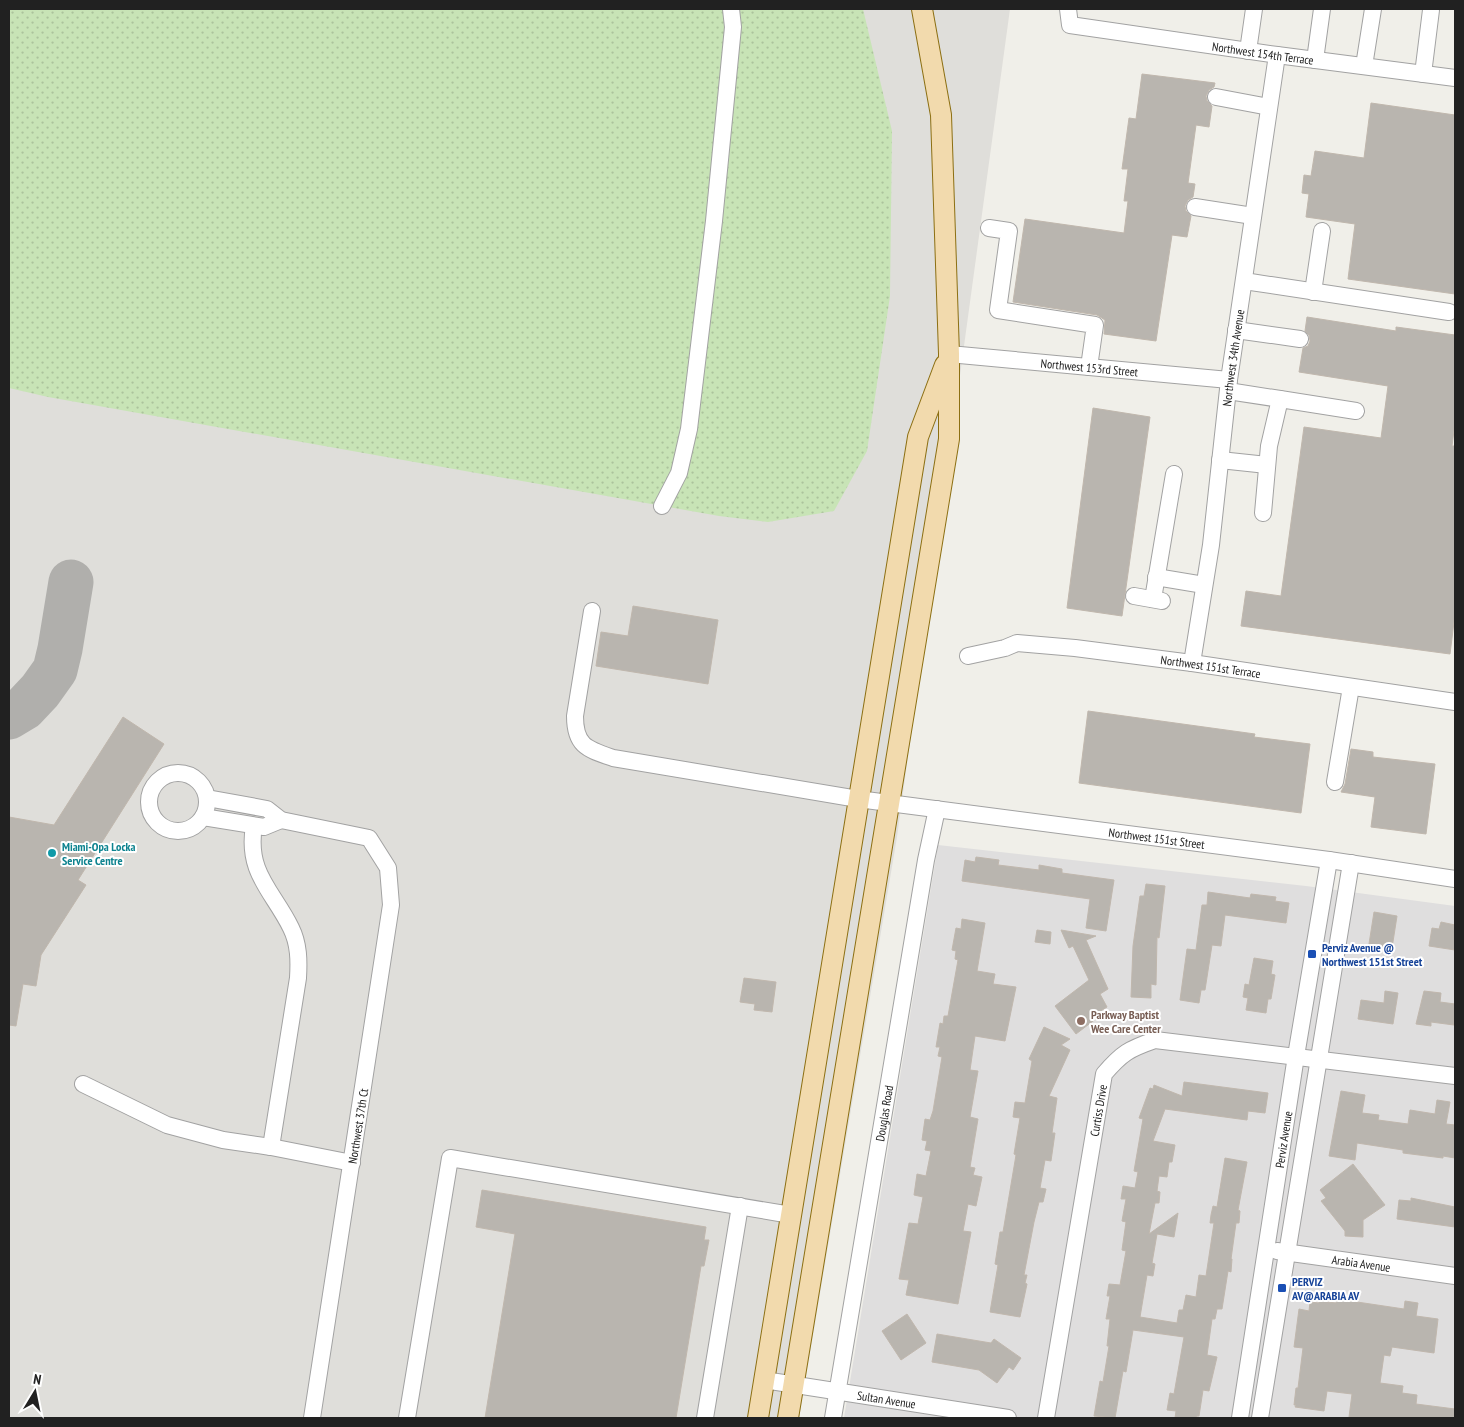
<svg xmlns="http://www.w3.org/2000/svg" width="1464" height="1427" font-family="'PT Sans Narrow',sans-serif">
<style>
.residential{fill:#dfdede}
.airport{fill:#dfdeda}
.grass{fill:url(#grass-dots)}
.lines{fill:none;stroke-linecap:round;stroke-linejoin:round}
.taxiway{stroke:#b0afac;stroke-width:45}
.building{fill:#b9b5af;stroke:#c0b7ad}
.minor-casing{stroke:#a2a2a2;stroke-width:18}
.major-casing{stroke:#8c6f12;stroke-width:22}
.minor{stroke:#fff;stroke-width:16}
.major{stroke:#f2daad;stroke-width:20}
.culture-dot{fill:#0f9aa8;stroke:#fff;stroke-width:2}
.transit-dot{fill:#1a4fb4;stroke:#fff;stroke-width:2}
.education-dot{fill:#8d6e63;stroke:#fff;stroke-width:2}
.labels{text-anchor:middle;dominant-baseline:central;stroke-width:4;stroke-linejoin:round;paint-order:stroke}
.street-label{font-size:12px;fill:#212121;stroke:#fff}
.culture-label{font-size:12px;font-weight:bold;fill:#0d838f;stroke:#fff;text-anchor:start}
.transit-label{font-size:12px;font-weight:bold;fill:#164399;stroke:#fff;text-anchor:start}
.education-label{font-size:12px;font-weight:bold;fill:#785e54;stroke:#fff;text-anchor:start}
</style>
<defs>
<pattern id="grass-dots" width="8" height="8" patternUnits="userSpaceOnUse" patternTransform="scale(1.25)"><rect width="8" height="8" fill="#c8e4b6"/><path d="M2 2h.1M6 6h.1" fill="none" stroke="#acc39c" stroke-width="1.8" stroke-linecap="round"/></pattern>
</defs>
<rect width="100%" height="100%" fill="#f0efe9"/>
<!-- residential -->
<polygon class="residential" points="938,845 1306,886 1455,906 1455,1418 844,1418"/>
<!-- airport -->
<polygon class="airport" points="9,9 1010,9 897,837 799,1418 9,1418"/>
<!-- grass -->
<polygon class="grass" points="9,9 863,9 892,131 890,296 867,451 834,511 768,522 719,516 48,397 9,388"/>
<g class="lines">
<!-- taxiway -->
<polyline class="taxiway" points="9,717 24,708 40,691 55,670 60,649 71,582"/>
</g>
<!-- building -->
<g class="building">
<polygon points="1142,74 1215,83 1214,87 1209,90 1206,96 1207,101 1212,106 1209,127 1196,125 1188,183 1195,184 1193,197 1188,200 1185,206 1186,211 1191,216 1187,237 1172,235 1156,341 1104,334 1105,320 1097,315 1013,302 1025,219 1124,233 1128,201 1124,201 1128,169 1122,169 1129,118 1136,119"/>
<polygon points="1371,103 1455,115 1455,294 1348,279 1355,224 1306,217 1309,194 1302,193 1304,175 1311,176 1315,151 1364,158"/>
<polygon points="1307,317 1396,331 1396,327 1455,335 1455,423 1452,446 1455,446 1455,614 1450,654 1241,626 1246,591 1281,596 1304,427 1381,438 1388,386 1299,372 1303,348 1308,346 1310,341 1309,335 1305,331"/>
<polygon points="1093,408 1150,417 1122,616 1067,608"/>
<polygon points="633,606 718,620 708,684 596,666 601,632 628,636"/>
<polygon points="1088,711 1255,734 1254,737 1310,744 1301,813 1079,783"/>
<polygon points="123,717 164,744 78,880 86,885 41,955 36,986 23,984 16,1026 9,1025 9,817 54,825"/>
<polygon points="1351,749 1373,752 1373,757 1435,764 1426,834 1371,827 1375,797 1341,792 1345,784"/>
<polygon points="976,857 999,860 998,865 1039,870 1039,865 1062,869 1062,873 1114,880 1106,931 1086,928 1090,899 962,881 965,860 975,862"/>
<polygon points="1146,884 1165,886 1159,938 1157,937 1156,985 1151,984 1151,998 1131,997 1133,946 1140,896 1144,896"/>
<polygon points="1208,892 1250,898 1251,894 1276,897 1275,901 1289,903 1286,923 1225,915 1221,946 1212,945 1205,990 1201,990 1199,1003 1180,1000 1187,949 1196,950 1202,905 1207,905"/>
<polygon points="1374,912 1397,916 1392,948 1369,944"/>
<polygon points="962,919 985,923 977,971 995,974 993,984 1016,987 1005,1041 975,1036 970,1070 978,1071 970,1117 978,1119 970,1167 975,1168 973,1175 982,1177 976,1206 968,1204 963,1231 971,1232 958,1304 906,1295 909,1280 899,1279 909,1223 918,1224 923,1197 914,1195 917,1174 926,1176 931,1151 925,1150 927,1141 922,1140 925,1119 930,1120 933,1111 942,1057 938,1056 940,1047 936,1047 940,1023 943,1024 944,1016 948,1016 958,960 955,959 956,951 952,950 956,928 961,929"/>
<polygon points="1441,922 1455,925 1455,950 1429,946 1432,928 1439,929"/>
<polygon points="1037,930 1051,932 1050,944 1035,942"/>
<polygon points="1061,930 1096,936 1086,940 1108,989 1100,994 1107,1007 1099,1012 1101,1015 1076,1034 1055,1006 1089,980 1073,946 1069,948"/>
<polygon points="1254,958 1273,961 1271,974 1275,975 1271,999 1268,999 1266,1013 1246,1010 1248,998 1243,997 1245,984 1249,985"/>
<polygon points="744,978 776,982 772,1012 754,1010 755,1004 740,1002"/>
<polygon points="1385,991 1398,993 1393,1024 1358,1019 1361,1000 1384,1003"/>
<polygon points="1424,991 1441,993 1440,1002 1455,1004 1454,1025 1431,1022 1431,1026 1416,1024"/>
<polygon points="1044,1027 1070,1039 1061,1045 1070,1050 1049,1096 1057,1098 1052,1133 1055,1133 1051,1161 1045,1160 1040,1188 1046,1189 1043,1202 1039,1202 1034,1222 1024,1275 1027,1275 1025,1283 1027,1284 1020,1317 990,1312 998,1265 995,1264 1000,1232 1003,1232 1016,1155 1014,1154 1020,1118 1013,1117 1015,1102 1025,1103 1032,1061 1029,1059"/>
<polygon points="1184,1082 1268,1093 1265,1113 1248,1111 1247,1120 1165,1109 1153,1141 1175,1145 1172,1162 1169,1162 1167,1177 1159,1176 1157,1191 1160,1192 1159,1203 1155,1203 1149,1234 1178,1213 1174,1237 1157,1234 1152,1263 1155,1264 1153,1276 1147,1275 1140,1317 1177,1323 1179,1310 1183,1310 1186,1295 1196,1297 1199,1275 1206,1276 1214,1223 1210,1223 1211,1215 1213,1206 1217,1207 1225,1158 1247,1162 1238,1210 1240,1211 1239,1223 1236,1223 1231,1259 1232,1259 1231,1272 1228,1271 1222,1309 1217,1309 1215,1319 1212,1319 1207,1355 1217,1357 1209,1391 1203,1390 1199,1416 1197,1416 1196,1418 1175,1418 1176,1411 1167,1410 1170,1393 1174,1394 1184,1337 1133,1330 1126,1372 1123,1371 1115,1418 1094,1416 1100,1381 1103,1382 1109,1346 1107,1346 1110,1319 1106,1319 1110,1296 1107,1296 1109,1284 1120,1285 1126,1251 1122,1250 1126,1222 1122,1221 1126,1199 1121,1199 1123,1186 1135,1188 1138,1172 1134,1171 1143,1119 1139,1118 1150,1088 1153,1089 1154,1085 1182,1096"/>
<polygon points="1341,1091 1365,1095 1362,1113 1379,1115 1378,1120 1408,1124 1410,1110 1435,1114 1437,1100 1450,1102 1446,1124 1455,1125 1455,1158 1443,1156 1443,1158 1403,1153 1403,1150 1357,1143 1355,1160 1329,1156"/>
<polygon points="1353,1164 1385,1205 1363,1220 1363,1237 1345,1236 1345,1231 1321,1201 1326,1198 1320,1190"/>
<polygon points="482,1190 706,1227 704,1240 709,1240 704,1266 701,1266 676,1418 485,1418 515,1234 476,1227"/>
<polygon points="1411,1198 1455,1207 1455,1227 1397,1219 1399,1200 1411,1201"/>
<polygon points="1337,1299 1404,1309 1405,1301 1418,1303 1416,1316 1438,1319 1434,1353 1392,1347 1390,1356 1384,1355 1380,1383 1403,1386 1402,1393 1417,1395 1416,1404 1455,1409 1455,1418 1360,1418 1349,1417 1352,1394 1327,1391 1324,1411 1295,1407 1296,1405 1294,1405 1296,1388 1298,1388 1303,1348 1294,1347 1299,1309 1309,1311 1310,1302 1319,1303 1319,1301 1336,1303"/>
<polygon points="907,1314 926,1343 901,1360 882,1331"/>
<polygon points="937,1334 991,1343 994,1339 1021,1358 1013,1370 1009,1367 997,1383 979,1370 932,1362"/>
</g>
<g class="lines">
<defs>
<g id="minor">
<path id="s1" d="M1068,9L1070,25L1277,55L1455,78"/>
<polyline points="1248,51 1254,9"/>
<polyline points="1315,60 1322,9"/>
<polyline points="1364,66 1373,9"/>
<polyline points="1423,74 1431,10"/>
<polyline points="1216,97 1269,107"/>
<polyline points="1195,207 1253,216"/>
<polyline points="989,228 1009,231 998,310 1095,325 1089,367"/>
<polyline points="1244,281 1449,312"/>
<polyline points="1313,292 1322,231"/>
<polyline points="1236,330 1300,339"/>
<path id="s2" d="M949,354L1229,380"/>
<polyline points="1228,391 1280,399"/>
<polyline points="1220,460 1267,465"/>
<polyline points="662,506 679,473 689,429 714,221 733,27 731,9"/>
<polyline points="1263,513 1269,446 1280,399 1356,411"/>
<polyline points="1156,577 1204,585"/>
<polyline points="1134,596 1162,601"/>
<polyline points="1153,599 1174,474"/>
<path id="s3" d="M592,611L575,716C575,746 587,749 613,758L858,799L1329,860L1455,879"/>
<path id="s4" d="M968,656L1005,648L1017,643L1075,648L1192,663L1455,702"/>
<path id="s5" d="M1192,663L1211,545L1229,380L1277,55"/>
<circle cx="178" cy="802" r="29"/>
<polyline points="1335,782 1351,687"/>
<polyline points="207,798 267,809 281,820 369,838 388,868 391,905 312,1418"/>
<polyline points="203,817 264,827 281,820"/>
<path d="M254,826C246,873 273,891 291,928C299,944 299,961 298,978L271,1147"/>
<polyline points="83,1084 167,1125 223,1140 271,1147 352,1163"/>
<path id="s6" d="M1277,1251L1455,1276"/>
<path id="s7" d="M764,1380L1008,1418"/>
<polyline points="407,1418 450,1158 791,1215"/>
<polyline points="705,1418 740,1206"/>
<path id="s8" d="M833,1418L926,860L937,809"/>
<path id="s9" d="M1046,1418L1104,1074C1122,1053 1129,1049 1155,1040L1455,1076"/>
<path id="s10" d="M1240,1418L1296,1056L1329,860"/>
<polyline points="1260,1418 1351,863"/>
</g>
<g id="major">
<polyline points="758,1418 918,437 945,365"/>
<polyline points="788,1418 949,439 949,354 941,115 922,9"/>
</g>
</defs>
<!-- minor casing -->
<use href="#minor" class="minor-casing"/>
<!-- major casing -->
<use href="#major" class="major-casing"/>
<!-- minor -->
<use href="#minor" class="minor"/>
<!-- major -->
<use href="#major" class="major"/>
</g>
<!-- markers -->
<circle class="culture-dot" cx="52" cy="853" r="5"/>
<g class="transit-dot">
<rect x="1307" y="949" width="10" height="10" rx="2.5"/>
<rect x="1277" y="1283" width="10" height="10" rx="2.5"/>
</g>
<circle class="education-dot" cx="1081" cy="1021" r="5"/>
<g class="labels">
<!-- street labels -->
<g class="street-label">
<text stroke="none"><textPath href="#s1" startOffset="211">Northwest 154th Terrace</textPath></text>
<text stroke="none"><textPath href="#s5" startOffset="308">Northwest 34th Avenue</textPath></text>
<text stroke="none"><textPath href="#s2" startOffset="141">Northwest 153rd Street</textPath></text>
<text stroke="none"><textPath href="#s4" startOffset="246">Northwest 151st Terrace</textPath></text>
<text stroke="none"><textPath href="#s3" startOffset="719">Northwest 151st Street</textPath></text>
<text stroke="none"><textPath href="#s9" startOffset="312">Curtiss Drive</textPath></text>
<text stroke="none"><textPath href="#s8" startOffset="309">Douglas Road</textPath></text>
<text transform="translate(358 1126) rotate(-81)">Northwest 37th Ct</text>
<text stroke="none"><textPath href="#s10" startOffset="282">Perviz Avenue</textPath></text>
<text stroke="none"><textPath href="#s6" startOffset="85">Arabia Avenue</textPath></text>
<text stroke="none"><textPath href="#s7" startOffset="124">Sultan Avenue</textPath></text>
</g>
<!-- culture labels -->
<g class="culture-label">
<text x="62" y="846">Miami-Opa Locka<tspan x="62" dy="14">Service Centre</tspan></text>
</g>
<!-- transit labels -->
<g class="transit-label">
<text x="1322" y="947">Perviz Avenue @<tspan x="1322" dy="14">Northwest 151st Street</tspan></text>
<text x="1292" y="1281">PERVIZ<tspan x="1292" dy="14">AV@ARABIA AV</tspan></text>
</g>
<!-- education labels -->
<g class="education-label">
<text x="1091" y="1014">Parkway Baptist<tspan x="1091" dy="14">Wee Care Center</tspan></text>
</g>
</g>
<!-- border -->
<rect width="1464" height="1427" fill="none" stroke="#212121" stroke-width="20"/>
<!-- north arrow -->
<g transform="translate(35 1392) rotate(10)" stroke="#ffffff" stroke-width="4" paint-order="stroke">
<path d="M0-4L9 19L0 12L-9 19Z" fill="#212121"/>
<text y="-8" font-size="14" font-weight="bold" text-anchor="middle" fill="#212121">N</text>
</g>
</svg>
